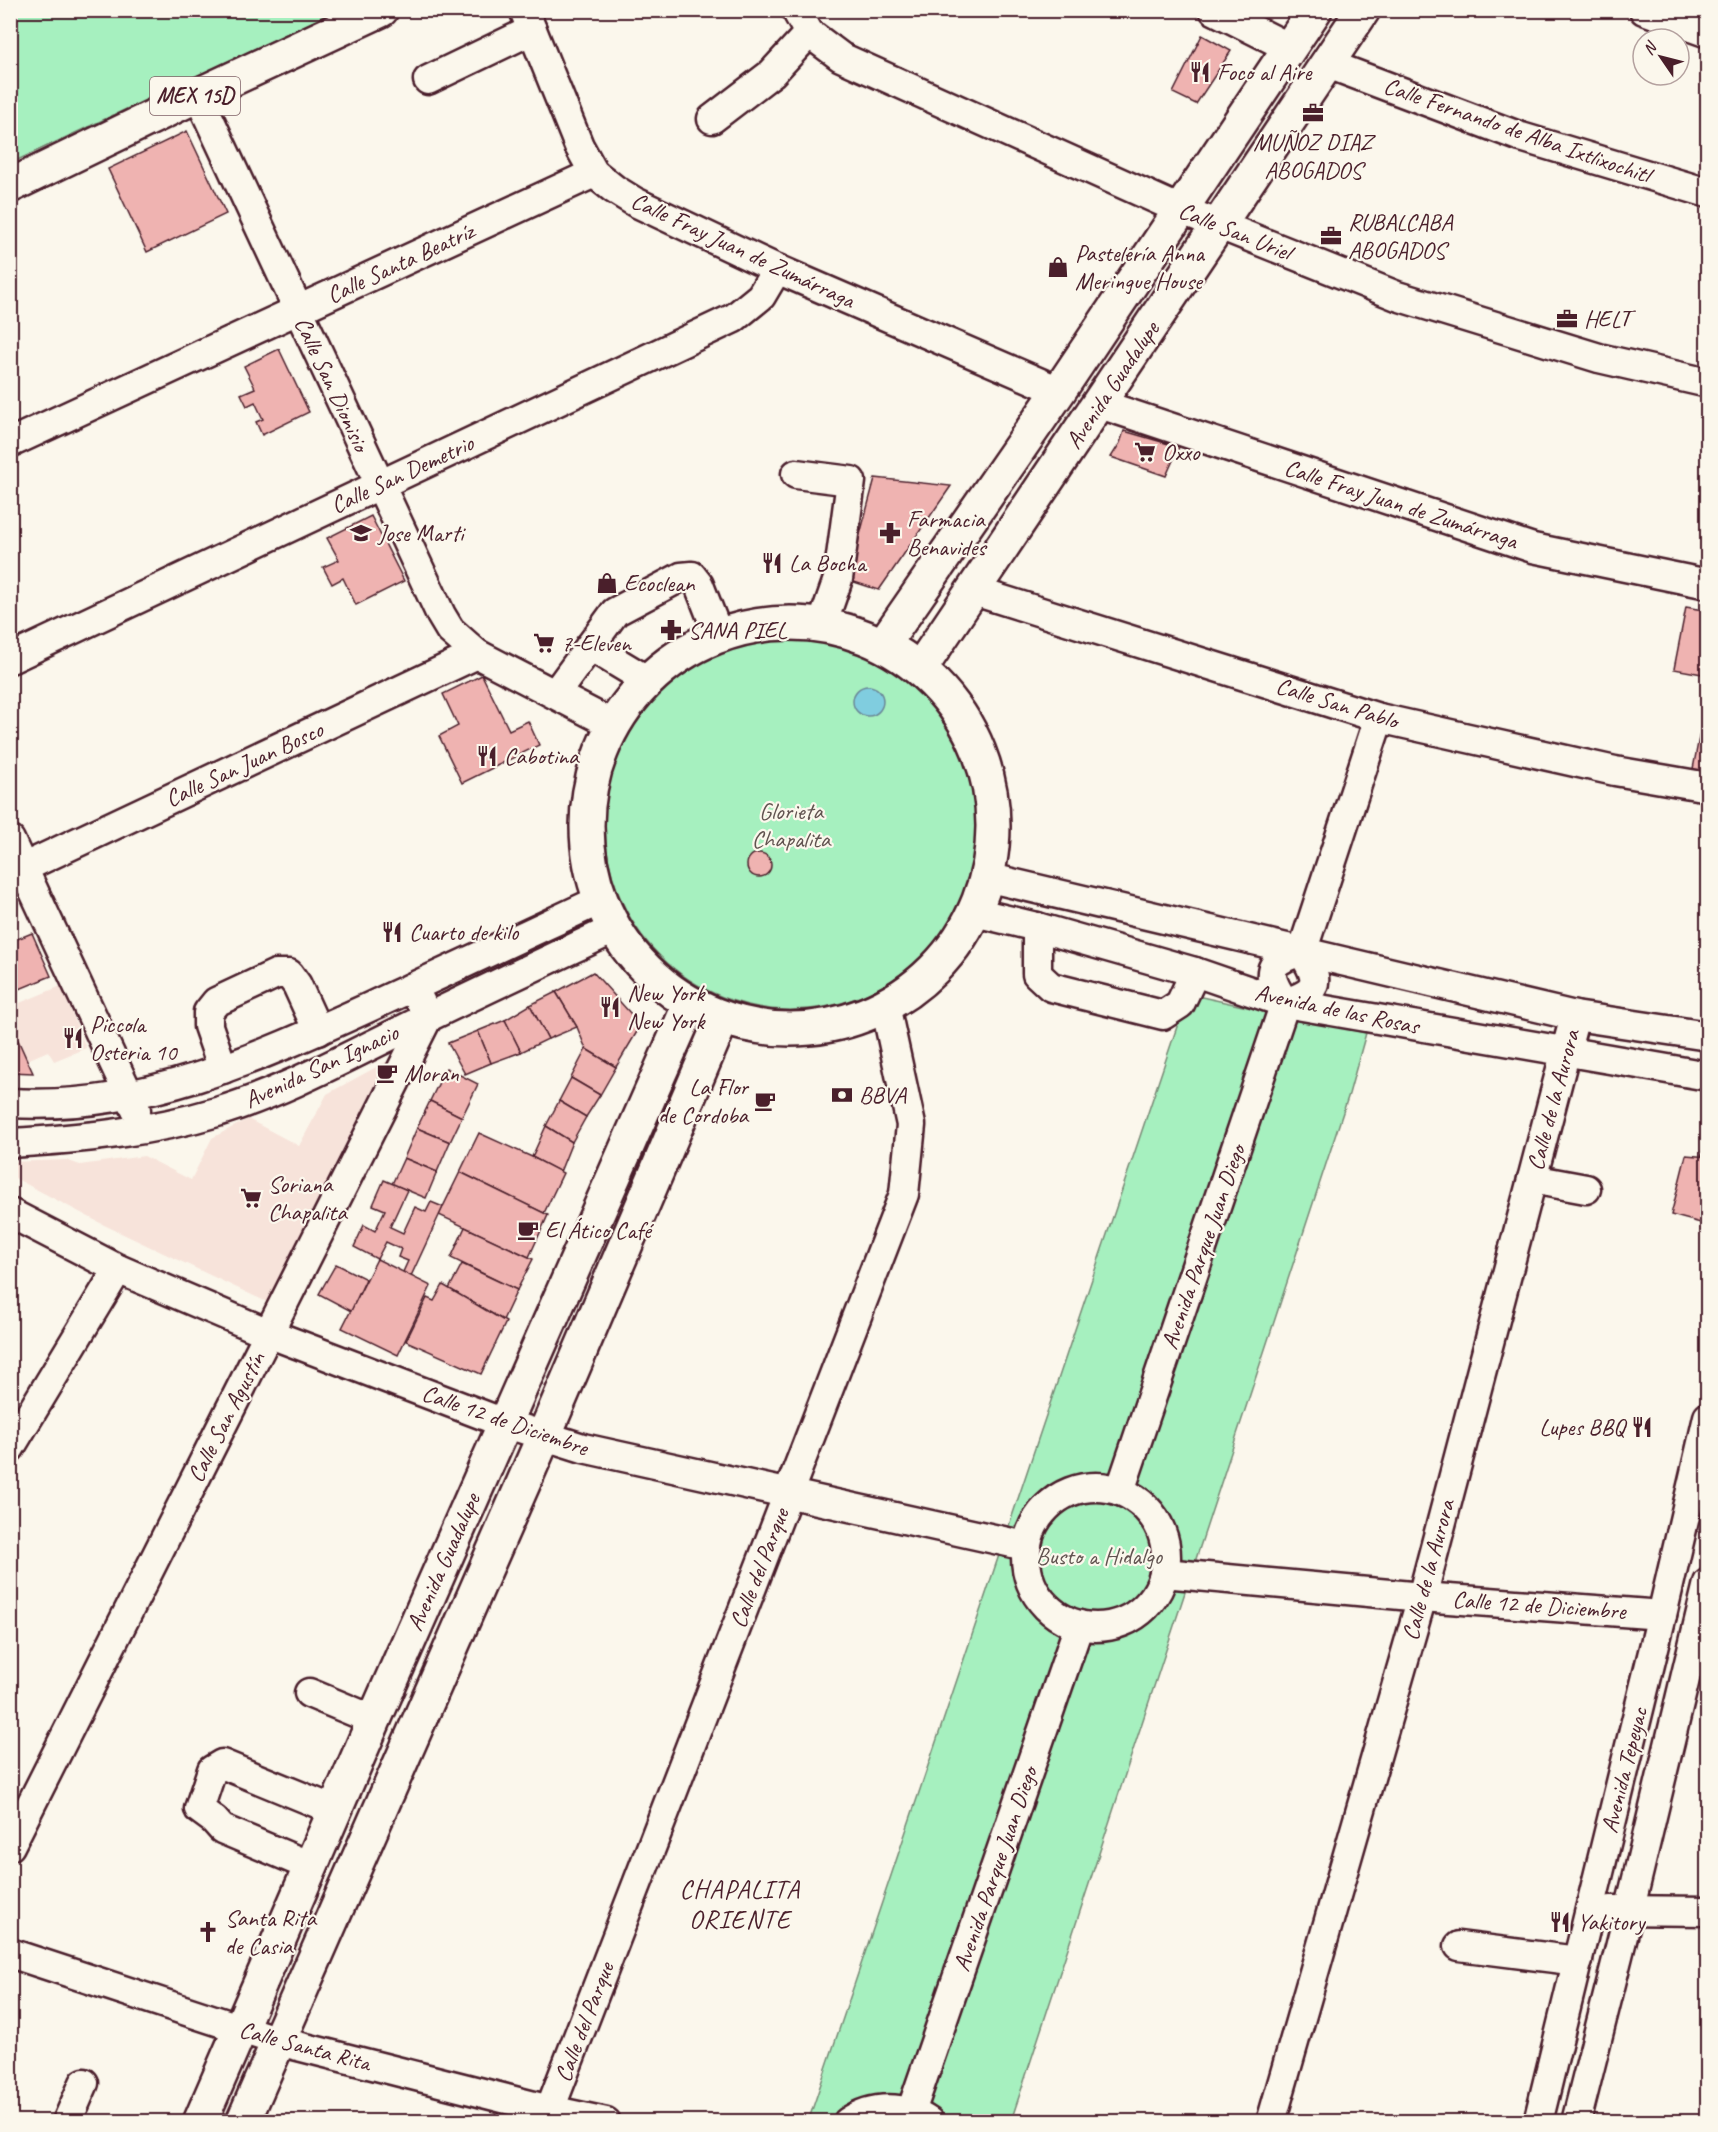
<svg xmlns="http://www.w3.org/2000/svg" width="1718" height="2132" font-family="Caveat,sans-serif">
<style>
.built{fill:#f7e3da}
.green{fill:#a6f0bf;stroke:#788875;stroke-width:1.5}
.water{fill:#80cddf;stroke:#6a8797;stroke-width:1.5}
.building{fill:#efb3b1;stroke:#4a1f2b;stroke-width:1.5}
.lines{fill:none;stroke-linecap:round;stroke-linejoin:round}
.minor-casing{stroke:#4a1f2b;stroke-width:33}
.major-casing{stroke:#4a1f2b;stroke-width:38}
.highway-casing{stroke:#4a1f2b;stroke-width:38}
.minor{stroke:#fbf7ec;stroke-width:28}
.major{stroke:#fbf7ec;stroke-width:33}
.highway{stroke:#fbf7ec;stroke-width:33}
.labels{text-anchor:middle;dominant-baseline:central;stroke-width:4.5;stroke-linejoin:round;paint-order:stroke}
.shield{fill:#fbf7ec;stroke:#7f6065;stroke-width:1.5}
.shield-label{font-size:22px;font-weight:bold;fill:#4a1f2b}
.poi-label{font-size:24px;fill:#4a1f2b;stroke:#fbf7ec;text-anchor:start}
.street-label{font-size:24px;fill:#4a1f2b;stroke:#fbf7ec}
.park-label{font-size:24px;fill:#615350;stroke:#fbf7ec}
.neighbourhood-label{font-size:26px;letter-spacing:1.5px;fill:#4a1f2b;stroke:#fbf7ec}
</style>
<rect width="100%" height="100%" fill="#fbf7ec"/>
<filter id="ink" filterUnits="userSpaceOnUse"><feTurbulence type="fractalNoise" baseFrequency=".0167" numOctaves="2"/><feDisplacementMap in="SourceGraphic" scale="12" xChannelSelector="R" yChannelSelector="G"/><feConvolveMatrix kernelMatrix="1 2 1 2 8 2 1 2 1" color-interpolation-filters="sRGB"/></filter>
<g filter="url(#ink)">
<!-- built -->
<g class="built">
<polygon points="61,986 86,1048 54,1061 48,1051 27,1060 11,1024 10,1007"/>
<polygon points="391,1059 335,1167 269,1303 104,1225 11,1176 10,1162 66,1160 80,1165 144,1156 191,1180 212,1138 248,1119 299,1146 327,1094"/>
</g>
<!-- green -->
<g class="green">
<polygon points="11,10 336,10 336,11 11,163"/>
<circle cx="791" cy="824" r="186"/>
<polygon points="1188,994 1366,1033 1349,1094 1011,2121 808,2122"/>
</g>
<!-- water -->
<circle class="water" cx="868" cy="701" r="15"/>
<!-- building -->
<g class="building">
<polygon points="1202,35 1231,51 1196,104 1173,93"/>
<polygon points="187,131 226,214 147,252 108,169"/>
<polygon points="279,349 309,412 262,435 256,422 263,419 255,402 247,406 241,394 255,388 244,366"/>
<polygon points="1124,431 1179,447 1166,476 1111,457 1120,443"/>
<polygon points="875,478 951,486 879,590 848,580"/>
<polygon points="371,516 404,581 356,605 343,578 332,584 323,567 339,560 327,538"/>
<polygon points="1686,607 1708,611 1708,675 1674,669"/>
<polygon points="482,675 509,730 528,721 539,745 462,783 439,736 458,726 443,694"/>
<polygon points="1708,691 1708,777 1692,774"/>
<circle cx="759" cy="865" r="12"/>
<polygon points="32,933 51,976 10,993 10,942"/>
<polygon points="593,972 641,1025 616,1067 586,1049 577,1027 556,992"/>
<polygon points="556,992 577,1027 548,1039 530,1005"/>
<polygon points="530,1005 548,1039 521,1052 505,1020"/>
<polygon points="505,1020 521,1052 491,1063 478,1031"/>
<polygon points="478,1031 491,1063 465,1074 448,1043"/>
<polygon points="18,1040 27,1060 33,1073 10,1072 10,1044"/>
<polygon points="586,1049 616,1067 600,1095 571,1078"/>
<polygon points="446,1068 478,1084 462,1117 430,1101"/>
<polygon points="571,1078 600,1095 586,1117 559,1101"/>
<polygon points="430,1101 462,1117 450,1142 417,1128"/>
<polygon points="559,1101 586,1117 572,1142 546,1126"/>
<polygon points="546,1126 572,1142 560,1172 532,1157"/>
<polygon points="417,1128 450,1142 437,1172 404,1158"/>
<polygon points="1708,1129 1708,1157 1701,1155"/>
<polygon points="479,1133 532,1157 563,1173 544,1213 460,1172"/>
<polygon points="1686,1155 1708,1157 1708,1225 1671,1215"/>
<polygon points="404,1158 437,1172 426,1198 392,1184"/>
<polygon points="460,1172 548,1215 529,1257 439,1215"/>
<polygon points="384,1180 407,1190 390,1227 403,1233 415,1207 426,1212 431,1202 443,1207 411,1276 403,1272 408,1261 398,1257 401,1249 386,1242 377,1259 354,1247 364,1225 375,1231 385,1210 373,1205"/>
<polygon points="465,1227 533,1259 517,1290 451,1258"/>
<polygon points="377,1259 431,1286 398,1355 342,1328"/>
<polygon points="336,1264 366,1279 351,1311 319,1294"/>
<polygon points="462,1264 517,1290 503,1320 449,1289"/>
<polygon points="443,1285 506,1322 481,1374 406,1341 427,1298 434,1301"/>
</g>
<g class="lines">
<defs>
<g id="minor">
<polyline points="524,10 579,146 594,173 614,189 635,202 777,269 1059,391"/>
<polyline points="796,10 809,33 841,57 1172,206 1397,296 1599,358 1708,383"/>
<polyline points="1214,10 1290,48"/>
<polyline points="1644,10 1708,33"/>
<polyline points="1328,64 1521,137 1708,193"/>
<polyline points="428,80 532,30"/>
<polyline points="198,95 441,615 450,630 477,654 614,725"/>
<polyline points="712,119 772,73 809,33"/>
<polyline points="1100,404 1533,548 1708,584"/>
<polyline points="10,443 594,173"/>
<polyline points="796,474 851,481 838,579 822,625"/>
<polyline points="974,591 1379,718 1615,771 1708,787"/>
<polyline points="590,646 648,681"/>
<polyline points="10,659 734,318 761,296 777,269"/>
<polyline points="555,694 615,612 681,577 692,576 699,585 719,636"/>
<polyline points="10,840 136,1110"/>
<polyline points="10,874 477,654"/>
<polyline points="986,877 1575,1016 1708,1036"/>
<polyline points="974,912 1037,927 1195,972 1285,1003 1708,1076"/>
<polyline points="1037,927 1037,974 1051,987 1163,1015 1180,1004 1195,972"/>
<path d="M1285,1003C1276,989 1261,969 1284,958C1289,955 1296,954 1302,952"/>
<polyline points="223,1069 208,1026 208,1012 216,1002 276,974 289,974 297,985 318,1031"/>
<path d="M10,1103C144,1111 258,1058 376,1004C451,970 525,935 600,900"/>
<path d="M10,1143C80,1139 150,1132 217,1112C283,1092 343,1059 404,1029C473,995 544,962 614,929"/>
<polyline points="1532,1179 1586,1189"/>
<polyline points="10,1213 118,1269 268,1333 504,1423 583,1448 1026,1546"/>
<polyline points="10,1448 118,1269"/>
<circle cx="1096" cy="1557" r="70"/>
<path d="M1120,1491L1285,1003C1291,1000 1298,999 1304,995C1324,984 1310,965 1302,952L1379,718"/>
<polyline points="1164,1573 1422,1597 1662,1615"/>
<polyline points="309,1693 374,1720"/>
<polyline points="10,1846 428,1017 413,987"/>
<polyline points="310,1866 222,1829 214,1820 199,1809 212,1770 222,1764 334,1810"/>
<polyline points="1611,1910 1708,1911"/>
<polyline points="1459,1946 1578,1961"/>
<polyline points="10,1953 278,2041 550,2110 606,2122"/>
<polyline points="911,2112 1079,1625"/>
<polyline points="67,2122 84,2083"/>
<polyline points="545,2122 904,1194 911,1125 885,1005"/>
<path d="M848,2122C872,2105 905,2105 929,2122"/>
<polyline points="1271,2122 1422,1597 1575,1016"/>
<polyline points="1538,2122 1662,1615 1708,1417"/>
<polyline points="1576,2122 1629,1912 1708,1583"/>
</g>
<g id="major">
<circle cx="790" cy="826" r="203"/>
<polyline points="883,645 1059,391 1315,10"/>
<polyline points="920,669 1363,10"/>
<polyline points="200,2122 374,1720 690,1004"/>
<polyline points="243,2122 544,1436 722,1019"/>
</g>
<polyline id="highway" points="10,186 198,95 381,10"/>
</defs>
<!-- minor casing -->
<use href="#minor" class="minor-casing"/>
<!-- major casing -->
<use href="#major" class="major-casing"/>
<!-- highway casing -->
<use href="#highway" class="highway-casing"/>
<!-- minor -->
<use href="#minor" class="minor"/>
<!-- major -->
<use href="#major" class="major"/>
<!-- highway -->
<use href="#highway" class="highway"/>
</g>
</g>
<!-- icons -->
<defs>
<symbol id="restaurant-bare" viewBox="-9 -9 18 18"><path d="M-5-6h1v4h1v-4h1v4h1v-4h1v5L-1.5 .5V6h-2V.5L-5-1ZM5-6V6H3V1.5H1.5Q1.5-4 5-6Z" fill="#4a1f2b" stroke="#fbf7ec" stroke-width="2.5" paint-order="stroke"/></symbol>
<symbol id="office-bare" viewBox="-9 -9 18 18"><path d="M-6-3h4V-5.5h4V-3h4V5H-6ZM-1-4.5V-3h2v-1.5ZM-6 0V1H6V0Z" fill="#4a1f2b" stroke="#fbf7ec" stroke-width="2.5" paint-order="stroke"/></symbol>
<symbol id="shop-bare" viewBox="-9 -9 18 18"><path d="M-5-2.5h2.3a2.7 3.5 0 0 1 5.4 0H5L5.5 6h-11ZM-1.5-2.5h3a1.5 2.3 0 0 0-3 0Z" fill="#4a1f2b" stroke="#fbf7ec" stroke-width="2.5" paint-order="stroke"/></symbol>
<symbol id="supermarket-bare" viewBox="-9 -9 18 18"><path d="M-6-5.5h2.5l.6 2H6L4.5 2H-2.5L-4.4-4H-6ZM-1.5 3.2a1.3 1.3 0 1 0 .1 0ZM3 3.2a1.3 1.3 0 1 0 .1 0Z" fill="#4a1f2b" stroke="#fbf7ec" stroke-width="2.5" paint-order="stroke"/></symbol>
<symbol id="school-bare" viewBox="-9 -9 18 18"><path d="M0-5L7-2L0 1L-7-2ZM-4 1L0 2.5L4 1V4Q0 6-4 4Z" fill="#4a1f2b" stroke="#fbf7ec" stroke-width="2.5" paint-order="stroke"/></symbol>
<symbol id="pharmacy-bare" viewBox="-9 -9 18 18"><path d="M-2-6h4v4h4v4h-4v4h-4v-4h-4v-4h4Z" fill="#4a1f2b" stroke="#fbf7ec" stroke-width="2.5" paint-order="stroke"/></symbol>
<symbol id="cafe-bare" viewBox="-9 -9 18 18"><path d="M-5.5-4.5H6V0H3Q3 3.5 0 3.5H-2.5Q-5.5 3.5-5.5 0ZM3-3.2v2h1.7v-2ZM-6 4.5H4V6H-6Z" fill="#4a1f2b" stroke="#fbf7ec" stroke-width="2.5" paint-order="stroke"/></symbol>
<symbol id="bank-bare" viewBox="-9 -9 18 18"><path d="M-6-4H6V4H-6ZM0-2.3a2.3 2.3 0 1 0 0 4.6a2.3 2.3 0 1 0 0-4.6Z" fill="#4a1f2b" stroke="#fbf7ec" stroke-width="2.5" paint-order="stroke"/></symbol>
<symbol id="church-bare" viewBox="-9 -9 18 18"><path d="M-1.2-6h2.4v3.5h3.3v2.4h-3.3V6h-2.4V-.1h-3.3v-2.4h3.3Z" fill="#4a1f2b" stroke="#fbf7ec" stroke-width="2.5" paint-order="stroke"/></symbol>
</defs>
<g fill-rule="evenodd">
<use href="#restaurant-bare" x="1185" y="57" width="30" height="30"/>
<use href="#office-bare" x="1298" y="98" width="30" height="30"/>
<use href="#office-bare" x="1316" y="221" width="30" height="30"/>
<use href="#shop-bare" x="1043" y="252" width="30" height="30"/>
<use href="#office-bare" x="1552" y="304" width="30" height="30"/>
<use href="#supermarket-bare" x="1130" y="437" width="30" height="30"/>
<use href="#school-bare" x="346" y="518" width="30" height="30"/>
<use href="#pharmacy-bare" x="875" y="518" width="30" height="30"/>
<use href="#restaurant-bare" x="757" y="548" width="30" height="30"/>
<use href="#shop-bare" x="592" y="568" width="30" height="30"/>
<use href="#pharmacy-bare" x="656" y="615" width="30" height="30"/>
<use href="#supermarket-bare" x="529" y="628" width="30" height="30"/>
<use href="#restaurant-bare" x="472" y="741" width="30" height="30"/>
<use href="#restaurant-bare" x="377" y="917" width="30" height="30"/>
<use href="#restaurant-bare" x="595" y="992" width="30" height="30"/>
<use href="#restaurant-bare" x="58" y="1023" width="30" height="30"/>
<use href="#cafe-bare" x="372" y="1058" width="30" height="30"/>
<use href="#bank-bare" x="827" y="1080" width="30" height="30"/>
<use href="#cafe-bare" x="750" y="1086" width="30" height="30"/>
<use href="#supermarket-bare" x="236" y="1183" width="30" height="30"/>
<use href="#cafe-bare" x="513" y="1215" width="30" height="30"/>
<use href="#restaurant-bare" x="1627" y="1412" width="30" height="30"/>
<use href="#restaurant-bare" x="1545" y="1907" width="30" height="30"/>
<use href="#church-bare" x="193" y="1917" width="30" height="30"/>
</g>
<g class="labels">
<!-- shield labels -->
<rect class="shield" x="150" y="77" width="90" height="38" rx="4.5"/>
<g class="shield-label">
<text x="195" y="96">MEX 15D</text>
</g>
<!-- poi labels -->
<g class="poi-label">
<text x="1217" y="72">Foco al Aire</text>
<text x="1313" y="142" text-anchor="middle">MUÑOZ DIAZ<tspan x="1313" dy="28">ABOGADOS</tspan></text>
<text x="1348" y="222">RUBALCABA<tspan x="1348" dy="28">ABOGADOS</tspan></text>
<text x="1075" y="253">Pastelería Anna<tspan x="1075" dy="28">Meringue House</tspan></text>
<text x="1584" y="319">HELT</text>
<text x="1162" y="452">Oxxo</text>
<text x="907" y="519">Farmacia<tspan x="907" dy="28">Benavides</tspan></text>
<text x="378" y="533">Jose Marti</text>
<text x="789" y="563">La Bocha</text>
<text x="624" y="583">Ecoclean</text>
<text x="688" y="630">SANA PIEL</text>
<text x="561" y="643">7-Eleven</text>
<text x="504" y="756">Cabotina</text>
<text x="409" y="932">Cuarto de kilo</text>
<text x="627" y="993">New York<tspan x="627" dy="28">New York</tspan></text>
<text x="90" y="1024">Piccola<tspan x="90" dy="28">Osteria 10</tspan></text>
<text x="404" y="1073">Moran</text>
<text x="748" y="1087" text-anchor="end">La Flor<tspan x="748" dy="28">de Cordoba</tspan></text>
<text x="859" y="1095">BBVA</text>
<text x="268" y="1184">Soriana<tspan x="268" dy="28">Chapalita</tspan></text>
<text x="545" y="1230">El Ático Café</text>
<text x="1625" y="1427" text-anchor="end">Lupes BBQ</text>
<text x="225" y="1918">Santa Rita<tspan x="225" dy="28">de Casia</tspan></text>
<text x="1577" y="1922">Yakitory</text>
</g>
<!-- street labels -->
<g class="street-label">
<text transform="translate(1517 130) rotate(19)">Calle Fernando de Alba Ixtlixochitl</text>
<text transform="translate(1235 231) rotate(22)">Calle San Uriel</text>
<text transform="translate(743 250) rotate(25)">Calle Fray Juan de Zumárraga</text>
<text transform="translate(400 263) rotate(-25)">Calle Santa Beatríz</text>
<text transform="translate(332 384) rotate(65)">Calle San Dionisio</text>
<text transform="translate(1112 385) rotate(-56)">Avenida Guadalupe</text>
<text transform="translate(402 474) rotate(-25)">Calle San Demetrio</text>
<text transform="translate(1401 504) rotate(18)">Calle Fray Juan de Zumárraga</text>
<text transform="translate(1337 703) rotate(17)">Calle San Pablo</text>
<text transform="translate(244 764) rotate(-25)">Calle San Juan Bosco</text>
<text transform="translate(1337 1009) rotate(12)">Avenida de las Rosas</text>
<text transform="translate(321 1066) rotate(-25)">Avenida San Ignacio</text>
<text transform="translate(1553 1100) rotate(-75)">Calle de la Aurora</text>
<text transform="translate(1203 1247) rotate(-71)">Avenida Parque Juan Diego</text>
<text transform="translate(226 1417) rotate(-63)">Calle San Agustín</text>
<text transform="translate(505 1420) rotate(19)">Calle 12 de Diciembre</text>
<text transform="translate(443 1562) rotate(-66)">Avenida Guadalupe</text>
<text transform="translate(759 1568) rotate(-69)">Calle del Parque</text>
<text transform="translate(1428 1570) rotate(-75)">Calle de la Aurora</text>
<text transform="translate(1539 1605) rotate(4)">Calle 12 de Diciembre</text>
<text transform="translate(1624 1770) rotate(-76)">Avenida Tepeyac</text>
<text transform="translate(995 1869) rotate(-71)">Avenida Parque Juan Diego</text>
<text transform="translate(584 2022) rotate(-69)">Calle del Parque</text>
<text transform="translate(305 2046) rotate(15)">Calle Santa Rita</text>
</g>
<!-- park labels -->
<g class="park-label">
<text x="791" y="811">Glorieta<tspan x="791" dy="28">Chapalita</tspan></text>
<text x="1099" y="1556">Busto a Hidalgo</text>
</g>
<!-- neighbourhood labels -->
<g class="neighbourhood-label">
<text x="740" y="1889">CHAPALITA<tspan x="740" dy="30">ORIENTE</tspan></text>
</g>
</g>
<!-- margin -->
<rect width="1718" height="2132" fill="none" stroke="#fbf7ec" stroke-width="36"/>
<rect x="18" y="18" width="1682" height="2096" fill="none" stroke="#4a1f2b" stroke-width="2" filter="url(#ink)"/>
<!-- north arrow -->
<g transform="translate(1661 57) rotate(305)"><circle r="28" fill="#fbf7ec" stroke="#b4a19f" stroke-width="1.5"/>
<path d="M0-4.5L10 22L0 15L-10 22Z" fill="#4a1f2b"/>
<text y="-9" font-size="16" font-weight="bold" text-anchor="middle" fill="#4a1f2b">N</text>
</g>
</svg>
